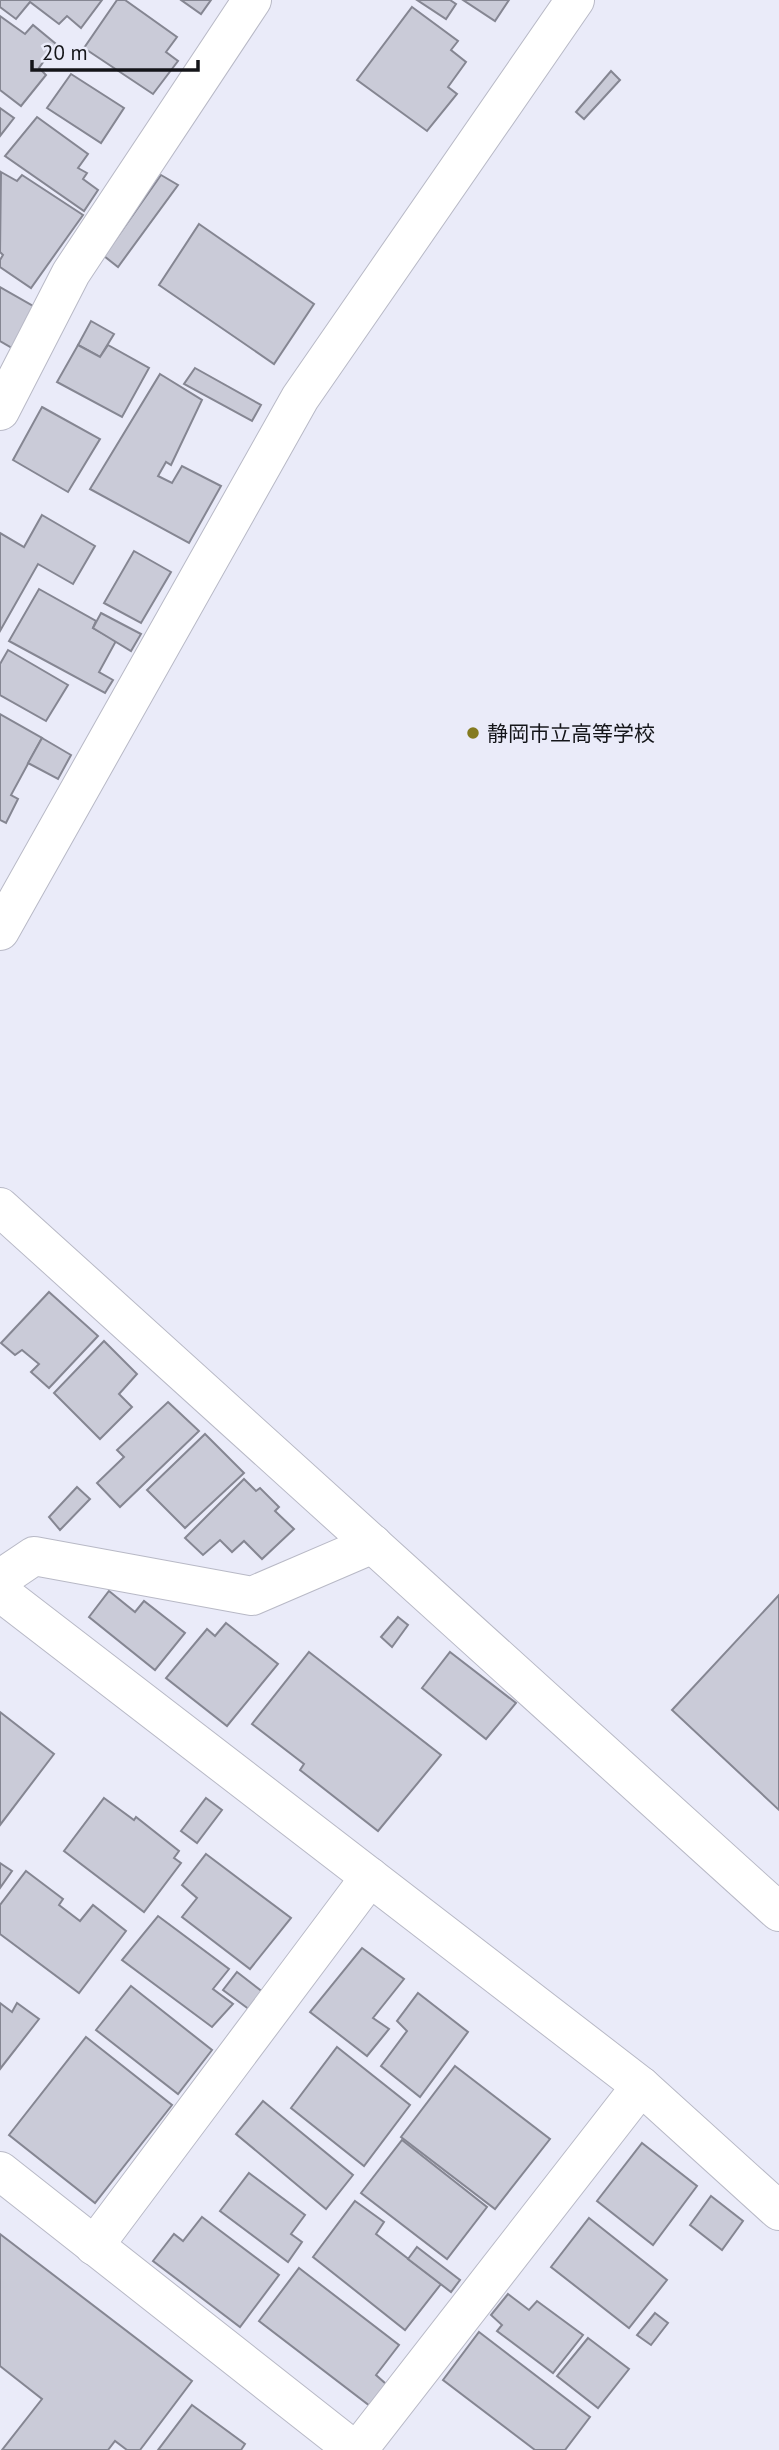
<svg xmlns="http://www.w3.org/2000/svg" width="779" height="2450" font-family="'PT Sans','Noto Sans JP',sans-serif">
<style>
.building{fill:#cacbd8;stroke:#858692;stroke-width:2}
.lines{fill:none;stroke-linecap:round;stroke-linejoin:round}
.street-casing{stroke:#b8b9c6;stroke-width:40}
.street{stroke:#fff;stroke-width:38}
.poi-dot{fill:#847a1f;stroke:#eaebf9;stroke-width:2.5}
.labels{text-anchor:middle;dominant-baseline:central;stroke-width:5;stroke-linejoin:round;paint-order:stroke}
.poi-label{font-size:21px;fill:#141519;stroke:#eaebf9;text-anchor:start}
</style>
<rect width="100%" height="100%" fill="#eaebf9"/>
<!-- building -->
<g class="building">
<polygon points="0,0 102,0 81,28 67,16 59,24 30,2 16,19 0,7"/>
<polygon points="117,0 125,0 177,37 166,52 178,61 153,94 84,48"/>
<polygon points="181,0 211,0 201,14"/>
<polygon points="417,0 450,0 456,4 446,19"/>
<polygon points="463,0 509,0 495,21"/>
<polygon points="412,7 458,41 451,50 466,62 448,87 457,94 427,131 357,80"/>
<polygon points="0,16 25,34 33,25 56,44 39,68 46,75 21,106 0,90"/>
<polygon points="611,71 620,80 584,119 576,112"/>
<polygon points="71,74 124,108 101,143 47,108"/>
<polygon points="0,108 14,118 0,136"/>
<polygon points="37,117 88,154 78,168 87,173 83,179 98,190 84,211 5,156"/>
<polygon points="1,172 17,181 22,175 83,215 31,288 0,267 0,260 3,255 0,252"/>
<polygon points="161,175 178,185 118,267 104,256"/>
<polygon points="199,224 314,304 274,364 159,285"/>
<polygon points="0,287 40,310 19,352 0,341"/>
<polygon points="91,321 114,334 100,357 78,345"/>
<polygon points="78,345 100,357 108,345 149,368 122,417 57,382"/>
<polygon points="195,368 261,405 252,421 184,384"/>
<polygon points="160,374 202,400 171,465 166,462 158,476 172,483 182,466 221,486 189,543 90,489"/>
<polygon points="42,407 100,439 68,492 13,460"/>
<polygon points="42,515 95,546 73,584 38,564 0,631 0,533 24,547"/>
<polygon points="134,551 171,572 141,623 104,603"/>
<polygon points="39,589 96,621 93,628 116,641 99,672 113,680 105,693 9,641"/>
<polygon points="101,613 141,634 131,651 93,628"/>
<polygon points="8,650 68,685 46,721 0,695 0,664"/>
<polygon points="0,714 42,738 11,795 18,799 6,823 0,820"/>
<polygon points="42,738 71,755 58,779 28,763"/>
<polygon points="49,1292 98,1336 49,1388 31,1372 39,1364 22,1350 15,1355 1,1343"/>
<polygon points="104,1341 137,1374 119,1394 132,1407 100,1439 54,1393"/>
<polygon points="168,1402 199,1431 120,1507 97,1483 124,1457 117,1450"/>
<polygon points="205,1434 244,1473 185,1528 147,1490"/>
<polygon points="244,1479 256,1491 260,1488 279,1507 275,1511 294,1529 262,1559 244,1541 232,1552 220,1540 203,1555 185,1538"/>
<polygon points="77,1487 90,1499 60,1530 49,1517"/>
<polygon points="109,1591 135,1612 144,1601 185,1633 155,1670 89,1617"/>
<polygon points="779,1595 779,1810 672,1710"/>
<polygon points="398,1617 408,1625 392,1647 381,1637"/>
<polygon points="226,1623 278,1664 227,1726 166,1678 207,1629 215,1636"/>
<polygon points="309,1652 441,1755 378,1831 300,1770 304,1764 252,1724"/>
<polygon points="450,1652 516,1703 486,1739 422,1688"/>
<polygon points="0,1712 54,1754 0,1825"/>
<polygon points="104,1798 134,1820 136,1817 179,1851 174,1858 181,1863 144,1912 64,1851"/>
<polygon points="206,1798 222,1810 197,1843 181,1831"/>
<polygon points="206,1854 291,1918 250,1969 182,1917 197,1898 182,1885"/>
<polygon points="0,1863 12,1871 0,1888"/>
<polygon points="26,1871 63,1899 59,1905 80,1921 93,1905 126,1931 79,1993 0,1934 0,1905"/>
<polygon points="158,1916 229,1969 213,1989 233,2004 212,2027 122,1960"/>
<polygon points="362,1948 404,1979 373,2018 389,2029 367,2056 310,2012"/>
<polygon points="237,1972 268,1996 254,2013 223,1990"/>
<polygon points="131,1986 212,2050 178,2094 96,2030"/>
<polygon points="418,1993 468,2032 420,2097 381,2066 407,2031 397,2021"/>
<polygon points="0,2003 12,2012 17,2003 39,2019 0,2069"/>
<polygon points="86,2037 172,2105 95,2203 9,2135"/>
<polygon points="337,2047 410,2105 364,2166 291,2108"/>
<polygon points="455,2066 550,2139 495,2209 401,2137"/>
<polygon points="263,2101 353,2175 326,2209 236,2134"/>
<polygon points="402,2140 487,2207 447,2259 361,2193"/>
<polygon points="642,2143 697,2186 653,2245 597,2201"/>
<polygon points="249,2173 305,2215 291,2234 302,2242 288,2262 220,2211"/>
<polygon points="711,2196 743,2221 722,2250 690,2225"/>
<polygon points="355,2201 384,2222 376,2234 441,2284 405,2330 313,2257"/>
<polygon points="202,2217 279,2275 240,2327 153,2261 174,2234 183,2241"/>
<polygon points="589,2218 667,2280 629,2328 551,2267"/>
<polygon points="0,2234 192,2381 140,2450 127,2450 115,2441 108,2450 2,2450 42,2399 0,2366"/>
<polygon points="417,2247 460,2280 451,2292 408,2259"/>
<polygon points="299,2268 399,2345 376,2375 386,2384 370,2406 259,2321"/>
<polygon points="508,2294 529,2310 537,2301 583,2335 553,2373 497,2331 502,2325 491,2315"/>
<polygon points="655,2313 668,2323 651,2345 637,2335"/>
<polygon points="479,2332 590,2417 565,2450 535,2450 443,2380"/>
<polygon points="588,2338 629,2369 598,2408 557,2376"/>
<polygon points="192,2405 245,2444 241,2450 158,2450"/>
</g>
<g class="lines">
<defs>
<g id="street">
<polyline points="0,411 71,273 252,0"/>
<polyline points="0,931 300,398 575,0"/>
<polyline points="0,1207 779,1912"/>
<polyline points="0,1579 34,1556 252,1596 373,1544"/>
<polyline points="0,1592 641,2086 779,2211"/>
<polyline points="0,2171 354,2450"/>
<polyline points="94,2246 370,1877"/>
<polyline points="358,2450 641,2086"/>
</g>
</defs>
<!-- street casing -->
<use href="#street" class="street-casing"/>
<!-- street -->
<use href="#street" class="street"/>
</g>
<!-- markers -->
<circle class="poi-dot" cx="473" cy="733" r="7"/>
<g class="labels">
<!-- poi labels -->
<g class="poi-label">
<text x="487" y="733">静岡市立高等学校</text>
</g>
</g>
<!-- scale -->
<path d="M32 60v10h166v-10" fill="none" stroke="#141519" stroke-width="3.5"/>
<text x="42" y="60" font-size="21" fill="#141519" stroke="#eaebf9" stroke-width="5" paint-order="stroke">20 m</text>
</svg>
